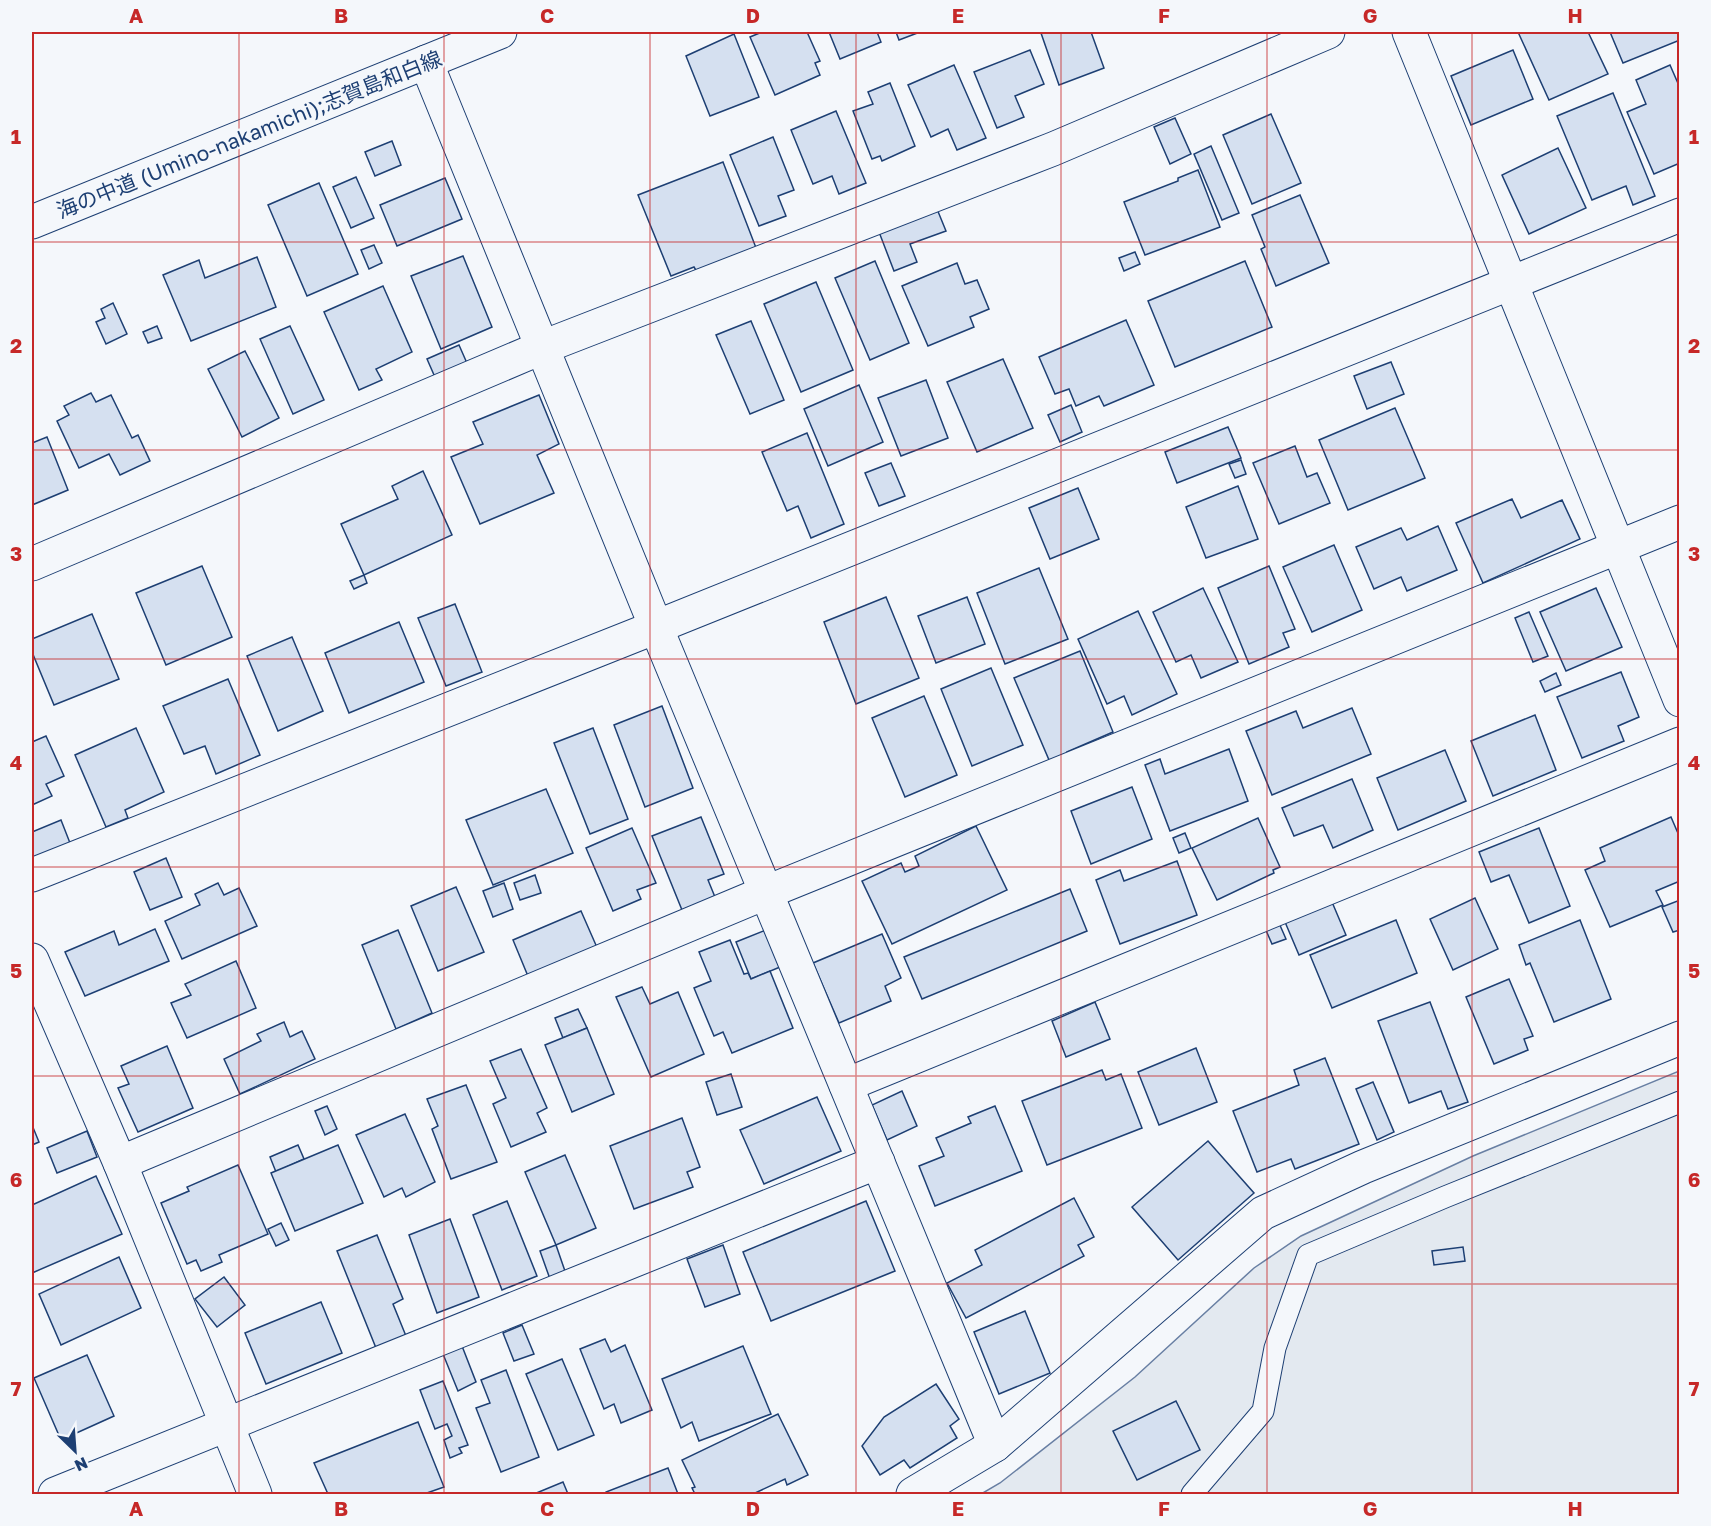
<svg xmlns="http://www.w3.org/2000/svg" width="1711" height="1526" font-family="'Golos Text','Noto Sans JP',sans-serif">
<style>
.green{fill:#e3e9f0;stroke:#687fa3;stroke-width:1.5}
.building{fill:#d5e0f0;stroke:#1d3f73;stroke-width:1.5}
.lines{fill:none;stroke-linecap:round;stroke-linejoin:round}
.lane-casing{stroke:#1d3f73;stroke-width:23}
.street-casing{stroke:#1d3f73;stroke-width:35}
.primary-casing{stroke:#1d3f73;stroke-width:35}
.lane{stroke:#f4f7fb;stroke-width:21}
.street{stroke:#f4f7fb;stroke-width:33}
.primary{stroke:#f4f7fb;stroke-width:33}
.grid{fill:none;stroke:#c62828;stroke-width:1.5;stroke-opacity:0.55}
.labels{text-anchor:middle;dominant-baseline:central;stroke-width:4.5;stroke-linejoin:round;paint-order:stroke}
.street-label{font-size:21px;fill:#1d3f73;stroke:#f4f7fb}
.neatline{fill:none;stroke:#c62828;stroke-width:2}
.grid-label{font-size:20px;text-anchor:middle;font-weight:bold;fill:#c62828}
</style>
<rect width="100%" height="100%" fill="#f4f7fb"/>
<!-- green -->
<polygon class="green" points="1679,1071 1679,1494 981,1494 1000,1483 1135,1377 1254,1268 1301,1236 1473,1156"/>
<!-- building -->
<g class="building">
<polygon points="762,32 807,32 820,61 815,63 820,75 775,95 750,37"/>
<polygon points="829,32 877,32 881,42 840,59"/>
<polygon points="896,32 920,32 899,40"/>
<polygon points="1046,32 1091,32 1104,68 1059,85 1041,33"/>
<polygon points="1518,32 1588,32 1608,74 1549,100"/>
<polygon points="1610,32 1680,32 1680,40 1623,63"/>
<polygon points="734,34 759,97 710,116 686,56"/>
<polygon points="1030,50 1044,84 1015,96 1024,117 997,128 974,72"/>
<polygon points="1513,50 1533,99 1471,125 1451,76"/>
<polygon points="954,65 986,138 957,150 948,129 931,137 908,85"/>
<polygon points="1670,65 1680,88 1680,163 1654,174 1627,112 1646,104 1636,80"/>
<polygon points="890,83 915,146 882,161 880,156 872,159 853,111 873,104 868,92"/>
<polygon points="1613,93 1655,196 1633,205 1626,186 1592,200 1557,116"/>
<polygon points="836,111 866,183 839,194 832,176 813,184 791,130"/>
<polygon points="1271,114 1301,183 1252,204 1223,135"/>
<polygon points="1175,118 1191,154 1170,164 1154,127"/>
<polygon points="773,137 794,190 778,196 786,216 759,226 730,155"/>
<polygon points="392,141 401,165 375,176 365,152"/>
<polygon points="1211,146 1239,213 1222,220 1194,154"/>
<polygon points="1558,148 1586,208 1529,234 1502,175"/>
<polygon points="723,162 758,253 700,277 694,267 671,276 638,195"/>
<polygon points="1198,170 1220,227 1145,255 1124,202 1178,181 1178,178"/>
<polygon points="356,177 374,218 351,228 333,187"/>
<polygon points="445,178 462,219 397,246 380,205"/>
<polygon points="319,183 358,274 307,296 268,205"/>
<polygon points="1300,195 1329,263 1276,286 1261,249 1265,247 1252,215"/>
<polygon points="937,209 946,231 910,244 917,262 894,271 879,232"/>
<polygon points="374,245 382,263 369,269 361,250"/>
<polygon points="1135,252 1140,264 1124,271 1119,258"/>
<polygon points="463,256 492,327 441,349 411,276"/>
<polygon points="257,257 276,307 191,341 163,275 199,260 205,278"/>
<polygon points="875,261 909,343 870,360 835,278"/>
<polygon points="1245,261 1272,327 1175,367 1148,301"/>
<polygon points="957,263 965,284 977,280 989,309 970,317 974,327 928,346 902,286"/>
<polygon points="816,282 853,370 801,392 764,304"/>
<polygon points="383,286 412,352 376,369 382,380 359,390 324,312"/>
<polygon points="113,303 127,334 106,344 96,322 105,318 101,309"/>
<polygon points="1126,320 1154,385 1104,406 1099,396 1076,406 1069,389 1055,394 1039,357"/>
<polygon points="751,321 784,400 750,414 716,335"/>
<polygon points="157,326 162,338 148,343 143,332"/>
<polygon points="290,326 324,400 293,414 260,339"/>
<polygon points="459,345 470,370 438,384 427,359"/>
<polygon points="245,351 279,418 242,437 208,369"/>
<polygon points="1003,359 1033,428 977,452 947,382"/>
<polygon points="1391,362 1404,394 1367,409 1354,376"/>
<polygon points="926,380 948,438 901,456 878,398"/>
<polygon points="859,385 883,442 828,466 804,409"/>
<polygon points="91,393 96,402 111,395 132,438 138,435 150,461 120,475 109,454 79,468 57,421 69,415 64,406"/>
<polygon points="539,395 559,444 537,455 554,493 480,524 451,457 483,444 473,422"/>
<polygon points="1071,405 1082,432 1060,442 1048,415"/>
<polygon points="1395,408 1425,478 1348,510 1319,440"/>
<polygon points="1228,427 1241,458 1177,483 1165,452"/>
<polygon points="807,433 844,524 811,538 798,506 787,511 762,452"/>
<polygon points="47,437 68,490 32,505 32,443"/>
<polygon points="1295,446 1307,477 1317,473 1330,503 1279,524 1253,463"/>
<polygon points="1241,460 1246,474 1235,478 1229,464"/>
<polygon points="891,463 905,496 879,506 865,473"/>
<polygon points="423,471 452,535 364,575 341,524 398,499 392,486"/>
<polygon points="1238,486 1258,539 1206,558 1186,507"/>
<polygon points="1078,488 1099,539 1050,559 1029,508"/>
<polygon points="1512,499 1521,518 1562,500 1580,539 1483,583 1456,523"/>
<polygon points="1438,526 1457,570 1407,591 1401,577 1374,589 1356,547 1401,528 1407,540"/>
<polygon points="1334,545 1362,610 1312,632 1283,567"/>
<polygon points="202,566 232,637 166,665 136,593"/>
<polygon points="1269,566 1295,629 1283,633 1289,647 1249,664 1218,588"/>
<polygon points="1039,568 1068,639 1005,664 977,593"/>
<polygon points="364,575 367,583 354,589 350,581"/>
<polygon points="1203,588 1238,662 1201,678 1191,655 1176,662 1153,612"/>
<polygon points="1596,588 1622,647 1566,671 1540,612"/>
<polygon points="886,597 919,678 856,704 824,622"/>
<polygon points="967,597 985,644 936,663 918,616"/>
<polygon points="455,604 482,672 446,686 418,618"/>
<polygon points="1138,611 1177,694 1132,715 1124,696 1107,704 1078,639"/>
<polygon points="1529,612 1548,656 1533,662 1515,618"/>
<polygon points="92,614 119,679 54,705 32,652 32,639"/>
<polygon points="399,622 424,682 349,713 325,653"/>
<polygon points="292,637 323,711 278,731 247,656"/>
<polygon points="1080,651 1113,732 1067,752 1070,759 1052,767 1014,678"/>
<polygon points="991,668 1023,745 972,766 941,689"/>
<polygon points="1621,672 1639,717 1618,726 1624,741 1582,758 1557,697"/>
<polygon points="1556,673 1561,685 1545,692 1540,681"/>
<polygon points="228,679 260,755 216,774 205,746 184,754 163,706"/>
<polygon points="924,696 957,775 905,797 872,718"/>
<polygon points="662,706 693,788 645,807 614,725"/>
<polygon points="1352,708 1371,754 1272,795 1246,731 1296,711 1303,728"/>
<polygon points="1535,715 1556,770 1493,796 1471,741"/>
<polygon points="136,728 164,792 125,810 128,818 106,827 75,755"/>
<polygon points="593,728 628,819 590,834 554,743"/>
<polygon points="46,736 64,776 46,784 52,796 32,805 32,742"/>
<polygon points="1229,749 1248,801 1170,831 1145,765 1160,759 1165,774"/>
<polygon points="1445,750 1466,801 1398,830 1377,778"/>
<polygon points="1352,779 1373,830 1333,848 1323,825 1294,836 1282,808"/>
<polygon points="1132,787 1152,839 1091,864 1071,811"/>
<polygon points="546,789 573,853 493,885 466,820"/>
<polygon points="701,817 724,874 708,880 715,897 682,910 652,836"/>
<polygon points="1671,817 1680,838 1680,881 1656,891 1663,905 1610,927 1585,870 1605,861 1600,848"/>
<polygon points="1258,818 1280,867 1273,870 1274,873 1217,900 1192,848"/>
<polygon points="61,820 70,843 32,859 32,832"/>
<polygon points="976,826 1007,890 892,944 862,881 901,863 905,872 919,866 915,856"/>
<polygon points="632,828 656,883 637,890 641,899 613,911 586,848"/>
<polygon points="1539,828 1570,906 1529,923 1509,875 1491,882 1479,852"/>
<polygon points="1185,833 1191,848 1179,853 1173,838"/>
<polygon points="166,858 182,897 150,910 134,872"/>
<polygon points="1177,861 1197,915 1120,944 1096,880 1120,870 1124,881"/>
<polygon points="535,875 541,893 520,900 514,883"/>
<polygon points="218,883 224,895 239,888 257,926 182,959 165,921 200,905 195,894"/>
<polygon points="504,883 513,909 493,917 483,891"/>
<polygon points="456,887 484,952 438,971 411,906"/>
<polygon points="1070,889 1087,931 922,999 904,957"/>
<polygon points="1475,898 1498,949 1453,970 1430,919"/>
<polygon points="1680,900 1680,930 1673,932 1662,907"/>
<polygon points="1332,902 1346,935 1299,955 1285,922"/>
<polygon points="581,911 599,952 530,981 513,940"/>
<polygon points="1396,920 1417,973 1332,1008 1310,955"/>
<polygon points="1580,920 1611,999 1554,1022 1530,963 1526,965 1519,945"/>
<polygon points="1279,923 1286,939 1272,944 1265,928"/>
<polygon points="155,929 169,961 85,996 65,952 114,931 119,945"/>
<polygon points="398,930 432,1013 396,1029 362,945"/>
<polygon points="766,930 780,967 751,979 736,942"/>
<polygon points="882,934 901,978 885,986 891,1001 839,1023 813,963"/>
<polygon points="730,940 744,974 748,973 751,979 770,971 793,1028 732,1053 723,1032 714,1036 694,988 711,981 699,952"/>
<polygon points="236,961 256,1008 187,1038 171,1003 191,995 185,984"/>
<polygon points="1509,979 1533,1036 1524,1039 1528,1050 1494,1064 1466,997"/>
<polygon points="642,987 650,1004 678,992 704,1054 651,1077 616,997"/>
<polygon points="1095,1002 1110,1039 1066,1057 1052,1021"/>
<polygon points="1430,1002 1468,1102 1448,1109 1441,1091 1409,1103 1378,1021"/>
<polygon points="578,1009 587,1028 563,1038 555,1018"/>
<polygon points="284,1022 290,1037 302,1031 315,1059 240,1094 224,1059 261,1041 257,1034"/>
<polygon points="587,1028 614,1094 572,1112 545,1045"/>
<polygon points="167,1046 193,1108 138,1132 118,1088 129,1084 121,1066"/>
<polygon points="1196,1048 1217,1102 1159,1125 1138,1072"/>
<polygon points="521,1049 547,1108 537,1113 546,1132 511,1147 493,1104 506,1098 490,1061"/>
<polygon points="1325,1058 1359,1144 1295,1169 1291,1159 1257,1172 1233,1111 1299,1085 1294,1070"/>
<polygon points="1102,1070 1106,1080 1121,1074 1142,1128 1047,1165 1022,1101"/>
<polygon points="731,1074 742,1107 717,1115 706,1082"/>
<polygon points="1373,1082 1394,1132 1377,1140 1356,1089"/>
<polygon points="466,1085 497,1162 451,1179 432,1129 438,1126 427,1099"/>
<polygon points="902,1091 917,1126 887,1140 872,1105"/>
<polygon points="817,1097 841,1151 764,1184 740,1130"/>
<polygon points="327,1106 337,1129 325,1135 315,1111"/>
<polygon points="995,1106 1022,1171 935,1206 919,1166 944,1156 936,1138 971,1123 968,1117"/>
<polygon points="405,1114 435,1182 406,1197 402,1188 384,1197 356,1135"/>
<polygon points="682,1118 700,1167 687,1172 693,1187 634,1209 610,1146"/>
<polygon points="32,1125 39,1142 32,1145"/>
<polygon points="87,1131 97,1157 57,1173 47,1148"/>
<polygon points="1208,1141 1254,1193 1178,1260 1132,1207"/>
<polygon points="298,1145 304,1159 276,1172 270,1157"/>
<polygon points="338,1145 363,1203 295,1231 271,1173"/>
<polygon points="565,1155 596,1228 556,1245 525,1172"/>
<polygon points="238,1165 268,1234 219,1255 222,1262 201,1271 196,1260 187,1264 161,1203 189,1191 187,1187"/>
<polygon points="96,1176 122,1234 32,1273 32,1205"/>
<polygon points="1074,1198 1094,1237 1078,1245 1084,1256 966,1318 947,1283 982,1265 975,1250"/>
<polygon points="507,1201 537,1276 502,1290 473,1215"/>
<polygon points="866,1201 895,1271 771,1321 743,1252"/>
<polygon points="450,1219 479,1297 437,1313 409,1235"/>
<polygon points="281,1223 289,1240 276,1246 268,1229"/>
<polygon points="377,1235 403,1299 393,1304 406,1336 376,1348 337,1251"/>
<polygon points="556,1245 566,1274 550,1279 540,1251"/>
<polygon points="723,1245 740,1294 705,1307 687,1259"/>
<polygon points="1463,1247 1465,1261 1434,1265 1432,1251"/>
<polygon points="119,1257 141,1308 61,1345 39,1294"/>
<polygon points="224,1277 245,1305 217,1327 195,1299"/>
<polygon points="321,1302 342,1353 266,1384 245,1333"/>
<polygon points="1025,1311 1050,1373 999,1394 974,1332"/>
<polygon points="522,1325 534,1354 514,1361 503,1333"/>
<polygon points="605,1339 611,1352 625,1345 652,1410 621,1423 614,1404 604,1409 580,1349"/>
<polygon points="462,1346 476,1382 458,1391 443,1354"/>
<polygon points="743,1346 771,1414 699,1441 692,1422 681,1428 662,1379"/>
<polygon points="87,1355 114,1416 61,1440 34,1378"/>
<polygon points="562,1359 594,1435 558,1450 526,1374"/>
<polygon points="506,1370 539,1457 501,1472 476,1408 490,1403 481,1380"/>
<polygon points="443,1381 468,1445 459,1448 462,1453 450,1458 444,1440 452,1436 447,1424 435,1429 420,1390"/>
<polygon points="936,1384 959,1419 950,1426 957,1438 910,1468 904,1460 880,1475 862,1446 884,1417"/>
<polygon points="1176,1401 1200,1450 1137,1480 1113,1431"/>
<polygon points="778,1414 808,1475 787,1485 785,1479 753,1494 695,1494 692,1488 695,1487 682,1460"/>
<polygon points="418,1422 444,1487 424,1494 328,1494 314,1463"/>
<polygon points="668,1468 678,1494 606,1494 606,1492"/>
<polygon points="563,1482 568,1494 534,1494"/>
</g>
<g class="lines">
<defs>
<polyline id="lane" points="1192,1494 1263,1411 1275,1348 1308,1255 1445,1197 1680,1102"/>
<g id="street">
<path d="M1409,32C1498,255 1591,477 1680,700"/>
<polyline points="426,62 656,627 995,1445"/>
<polyline points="32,564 543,347 1053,149 1328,32"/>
<polyline points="32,875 656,627 1680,215"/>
<polyline points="32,960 120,1163 255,1494"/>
<polyline points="846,1085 1680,744"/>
<polyline points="120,1163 767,892 1680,522"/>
<polyline points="55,1494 878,1162"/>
<polyline points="913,1494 995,1445 1263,1213 1363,1167 1680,1038"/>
</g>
<polyline id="primary" points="32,222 500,32"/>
</defs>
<!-- lane casing -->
<use href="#lane" class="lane-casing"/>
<!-- street casing -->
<use href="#street" class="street-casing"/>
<!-- primary casing -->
<use href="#primary" class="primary-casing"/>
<!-- lane -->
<use href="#lane" class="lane"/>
<!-- street -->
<use href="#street" class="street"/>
<!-- primary -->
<use href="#primary" class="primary"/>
</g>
<!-- grid -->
<path class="grid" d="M239,32V1494M444,32V1494M650,32V1494M856,32V1494M1061,32V1494M1267,32V1494M1472,32V1494M32,242H1680M32,450H1680M32,659H1680M32,867H1680M32,1076H1680M32,1284H1680"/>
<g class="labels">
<!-- street labels -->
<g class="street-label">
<text transform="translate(249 134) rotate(-22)">海の中道 (Umino-nakamichi);志賀島和白線</text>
</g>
</g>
<!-- border -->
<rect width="1711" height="1526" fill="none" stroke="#f4f7fb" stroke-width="66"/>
<!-- north arrow -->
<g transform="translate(75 1451) rotate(155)" stroke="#f4f7fb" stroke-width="4.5" paint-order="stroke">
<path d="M0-4.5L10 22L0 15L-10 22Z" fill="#1d3f73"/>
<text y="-9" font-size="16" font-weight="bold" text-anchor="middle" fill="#1d3f73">N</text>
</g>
<rect x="33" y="33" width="1645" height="1460" class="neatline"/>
<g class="grid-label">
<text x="136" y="23">A</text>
<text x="341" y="23">B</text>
<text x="547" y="23">C</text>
<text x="753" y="23">D</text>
<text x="958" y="23">E</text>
<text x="1164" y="23">F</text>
<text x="1370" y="23">G</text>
<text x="1575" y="23">H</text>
<text x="16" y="144">1</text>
<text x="1694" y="144">1</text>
<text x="16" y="353">2</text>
<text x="1694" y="353">2</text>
<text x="16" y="561">3</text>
<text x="1694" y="561">3</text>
<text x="16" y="770">4</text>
<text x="1694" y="770">4</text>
<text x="16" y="978">5</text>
<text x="1694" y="978">5</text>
<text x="16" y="1187">6</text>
<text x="1694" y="1187">6</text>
<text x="16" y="1396">7</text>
<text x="1694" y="1396">7</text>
<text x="136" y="1516">A</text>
<text x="341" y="1516">B</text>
<text x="547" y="1516">C</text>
<text x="753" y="1516">D</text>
<text x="958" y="1516">E</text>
<text x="1164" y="1516">F</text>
<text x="1370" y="1516">G</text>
<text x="1575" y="1516">H</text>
</g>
</svg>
